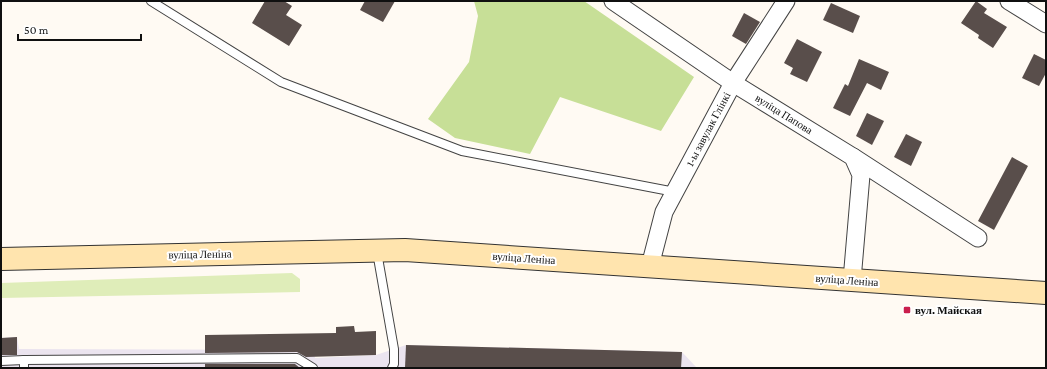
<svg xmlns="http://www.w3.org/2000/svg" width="1047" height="369" font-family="'Crimson Pro',serif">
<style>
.industrial{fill:#ebe4ef}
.green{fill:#dfedb9}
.forest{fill:#c7df97}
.building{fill:#594e4b}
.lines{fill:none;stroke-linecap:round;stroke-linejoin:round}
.lane-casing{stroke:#434343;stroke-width:10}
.street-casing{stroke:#434343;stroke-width:19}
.secondary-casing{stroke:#323232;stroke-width:24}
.lane{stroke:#fff;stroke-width:8}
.street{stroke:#fff;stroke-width:17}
.secondary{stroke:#ffe4ae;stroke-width:22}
.poi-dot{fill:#ca1e4c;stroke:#fff;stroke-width:1.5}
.labels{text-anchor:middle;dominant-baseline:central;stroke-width:4;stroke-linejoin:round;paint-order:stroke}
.street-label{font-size:11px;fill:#101010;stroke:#fff}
.poi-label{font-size:11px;font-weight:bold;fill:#101010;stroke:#fff;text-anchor:start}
</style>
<rect width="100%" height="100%" fill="#fffaf3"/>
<!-- industrial -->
<polygon class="industrial" points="17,337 19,349 314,350 315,358 376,355 406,345 682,352 697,368 1,368 1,338"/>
<!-- green -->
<polygon class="green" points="292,273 300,279 300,292 1,298 1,283"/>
<!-- forest -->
<polygon class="forest" points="474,1 584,1 694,77 661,131 560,97 530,154 455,138 428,119 469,62 478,16"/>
<!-- building -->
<g class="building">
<polygon points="265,1 284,1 292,6 286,15 302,25 289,46 252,23"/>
<polygon points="365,1 395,1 383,22 360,10"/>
<polygon points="976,1 987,9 984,13 1007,27 993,48 978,38 979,35 961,23"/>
<polygon points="831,3 860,16 853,33 823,20"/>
<polygon points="744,13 760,22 746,44 732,36"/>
<polygon points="797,39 822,52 807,82 790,74 793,68 784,63"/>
<polygon points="1034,54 1046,60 1046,73 1039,86 1022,78"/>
<polygon points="859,59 889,72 881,90 867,83 850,116 833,108 845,84 848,86"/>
<polygon points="867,113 884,121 872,145 856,136"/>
<polygon points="906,134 922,142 911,166 894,157"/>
<polygon points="1012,157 1028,166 994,230 978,221"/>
<polygon points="354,326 355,332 376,331 376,355 306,357 297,352 205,353 205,335 336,333 336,327"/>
<polygon points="17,337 17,355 1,355 1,338"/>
<polygon points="406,345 682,352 681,368 405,368"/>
<polygon points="205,364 295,364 300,368 205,368"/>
</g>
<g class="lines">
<defs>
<g id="lane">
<polyline points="151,1 281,82 462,151 675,192"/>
<polyline points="377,252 394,349 394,364 392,368"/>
<polyline points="1,361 24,360"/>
<polyline points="24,368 24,360 297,358 313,368"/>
</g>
<g id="street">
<polyline points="613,1 733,83 853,157 861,175 852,280"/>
<polyline points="1009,1 1046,24"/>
<polyline points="853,157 978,238"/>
<polyline points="650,266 664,212 733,83 786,1"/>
</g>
<polyline id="secondary" points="1,259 405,250 1046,293"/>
</defs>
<!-- lane casing -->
<use href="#lane" class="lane-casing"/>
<!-- street casing -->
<use href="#street" class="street-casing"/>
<!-- secondary casing -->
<use href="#secondary" class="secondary-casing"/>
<!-- lane -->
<use href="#lane" class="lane"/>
<!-- street -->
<use href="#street" class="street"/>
<!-- secondary -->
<use href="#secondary" class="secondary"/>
</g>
<!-- markers -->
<rect class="poi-dot" x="903" y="306" width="8" height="8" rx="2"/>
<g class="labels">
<!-- street labels -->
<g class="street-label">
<text transform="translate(784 114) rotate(32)">вуліца Папова</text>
<text transform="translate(708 129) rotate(-62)">1-ы завулак Глінкі</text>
<text transform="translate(200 254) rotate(-1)">вуліца Леніна</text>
<text transform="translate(524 258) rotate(4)">вуліца Леніна</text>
<text transform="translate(847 280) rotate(4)">вуліца Леніна</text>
</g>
<!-- poi labels -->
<g class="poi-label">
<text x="915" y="310">вул. Майская</text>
</g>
</g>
<!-- border -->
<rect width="1047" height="369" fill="none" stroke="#101010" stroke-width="4"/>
<!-- scale -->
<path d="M18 34v6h123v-6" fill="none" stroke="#101010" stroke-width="2"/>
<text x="24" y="34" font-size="12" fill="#101010" stroke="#ffffff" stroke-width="3" paint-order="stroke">50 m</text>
</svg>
